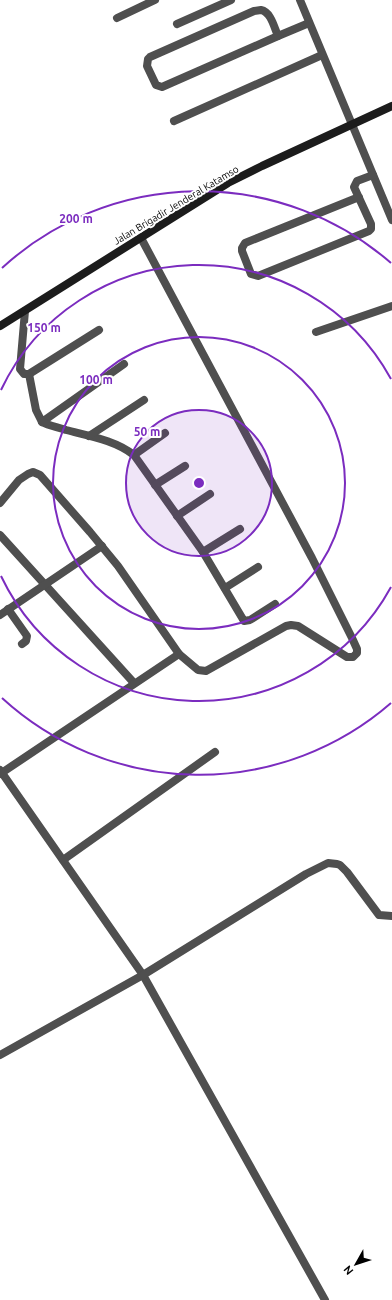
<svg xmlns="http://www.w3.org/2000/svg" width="392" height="1300" font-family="Ubuntu,sans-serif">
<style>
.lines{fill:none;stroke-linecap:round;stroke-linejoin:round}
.street{stroke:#4f4f4f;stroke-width:8}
.secondary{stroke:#1c1c1c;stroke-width:8}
.ring{fill:none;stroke:#7b2cbf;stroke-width:2}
.labels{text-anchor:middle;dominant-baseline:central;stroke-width:4;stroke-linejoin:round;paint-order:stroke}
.street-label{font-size:10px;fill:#000;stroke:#fff}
.centre{fill:#7b2cbf;stroke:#fff;stroke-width:2}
.ring-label{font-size:12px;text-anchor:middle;font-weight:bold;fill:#7b2cbf;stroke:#fff;stroke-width:4;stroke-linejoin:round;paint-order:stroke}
</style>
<rect width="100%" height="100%" fill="#fff"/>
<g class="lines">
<!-- street -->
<g class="street">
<polyline points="300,0 392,220"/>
<path d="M261,10C271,12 274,27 278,36L162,87L156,85L147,66L148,59L150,57L254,11Z"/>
<polyline points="117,18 155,0"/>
<polyline points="177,24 231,0"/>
<polyline points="278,36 309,23"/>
<polyline points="174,121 322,55"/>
<polyline points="359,197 245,243 242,248 242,251 251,274 258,276 369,231 371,229 371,224 354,187 357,181 373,175"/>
<polyline points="25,311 20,369 24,374 29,374 99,330"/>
<polyline points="316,332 392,306"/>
<polyline points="29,374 36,410 42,422 124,364"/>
<path d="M42,422C49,426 58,427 66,430C89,436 115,440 134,455L203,552L244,621L250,620L275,604"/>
<polyline points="89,436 144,400"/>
<polyline points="134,455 165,433"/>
<polyline points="155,485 185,466"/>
<polyline points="0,503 19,480 28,474 33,472 40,475 90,532 118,566 179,654 198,670 206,671 286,626 291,625 298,626 347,657 353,657 357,653 357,649 352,638 312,558 141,238"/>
<polyline points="177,516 210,494"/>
<polyline points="0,535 134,683"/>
<polyline points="203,552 240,529"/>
<polyline points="225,588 258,567"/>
<polyline points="8,609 27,636 26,641 22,644"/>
<polyline points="0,615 102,546"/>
<polyline points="0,770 143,975 325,1300"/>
<polyline points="0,774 179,654"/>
<polyline points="63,860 215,752"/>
<polyline points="0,1055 143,975 306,874 328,863 337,864 340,865 347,872 379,915 392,916"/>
</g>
<!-- secondary -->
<polyline class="secondary" points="0,326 228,183 262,166 392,106"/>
</g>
<!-- distance rings -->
<circle cx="199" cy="483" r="73" fill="#7b2cbf" fill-opacity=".12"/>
<g class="ring">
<circle cx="199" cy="483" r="73"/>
<circle cx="199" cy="483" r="146"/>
<path d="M391 587A219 219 0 0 1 1 576M1 390A219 219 0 0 1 391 379"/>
<path d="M391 703A292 292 0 0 1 2 698M2 268A292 292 0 0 1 391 263"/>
</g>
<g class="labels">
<!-- street labels -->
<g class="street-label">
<text transform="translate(176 205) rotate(-31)">Jalan Brigadir Jenderal Katamso</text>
</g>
</g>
<circle cx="199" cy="483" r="6" class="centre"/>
<g class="ring-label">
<text x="76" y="223">200 m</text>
<text x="44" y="332">150 m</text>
<text x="96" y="384">100 m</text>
<text x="147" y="436">50 m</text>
</g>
<!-- north arrow -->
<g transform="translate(356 1264) rotate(231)" stroke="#ffffff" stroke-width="3" paint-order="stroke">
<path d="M0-3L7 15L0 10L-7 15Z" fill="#000000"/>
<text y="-6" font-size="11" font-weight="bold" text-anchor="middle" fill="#000000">N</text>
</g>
</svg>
